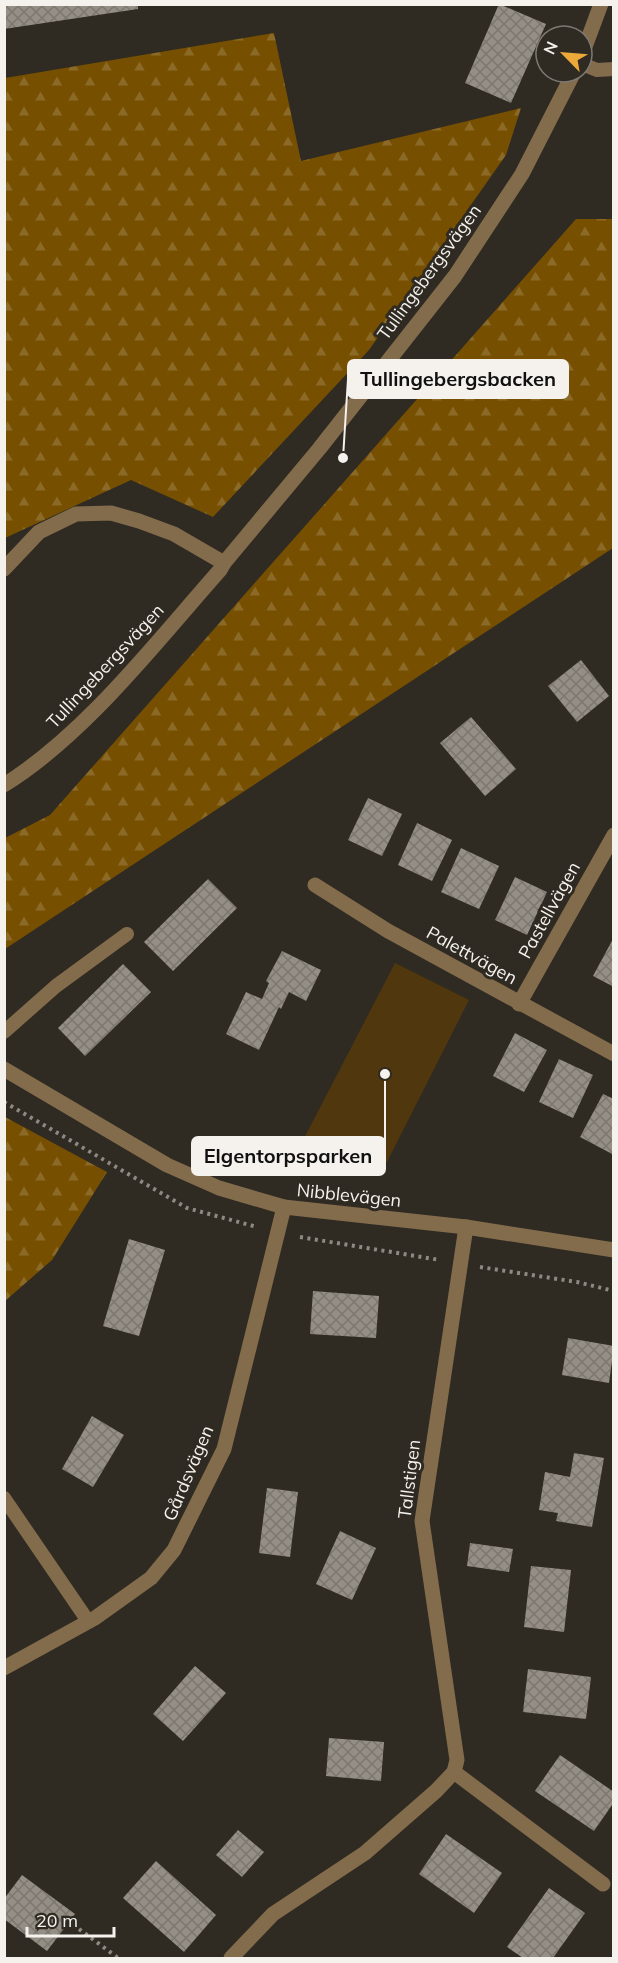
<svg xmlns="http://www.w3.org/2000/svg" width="618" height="1963" font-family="Mulish,sans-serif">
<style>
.green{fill:#50370d}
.forest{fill:url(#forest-firs)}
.building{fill:url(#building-cross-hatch)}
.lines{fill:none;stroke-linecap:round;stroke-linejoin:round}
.path{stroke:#8e8a83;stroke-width:4;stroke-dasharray:3 4.5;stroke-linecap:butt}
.service{stroke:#836c4c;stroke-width:14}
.minor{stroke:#836c4c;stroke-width:15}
.tertiary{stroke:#836c4c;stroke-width:15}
.labels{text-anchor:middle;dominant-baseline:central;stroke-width:6;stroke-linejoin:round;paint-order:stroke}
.street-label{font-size:18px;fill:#f5f2ed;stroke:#2f2a22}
.leader{fill:none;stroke:#f5f2ed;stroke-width:2}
.callout-dot{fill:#f5f2ed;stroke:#2f2a22;stroke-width:2}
.callout{fill:#f5f2ed;stroke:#f5f2ed;stroke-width:2}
.callout-label{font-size:20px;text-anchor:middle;font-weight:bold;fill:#111}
</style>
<defs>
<pattern id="forest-firs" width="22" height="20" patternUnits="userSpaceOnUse" patternTransform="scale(1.5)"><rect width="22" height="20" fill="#774f01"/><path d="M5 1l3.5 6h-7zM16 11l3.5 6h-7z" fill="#8b6926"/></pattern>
<pattern id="building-cross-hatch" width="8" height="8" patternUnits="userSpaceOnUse" patternTransform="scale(1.5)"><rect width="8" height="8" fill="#958e85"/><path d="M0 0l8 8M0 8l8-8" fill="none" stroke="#7b766f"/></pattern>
</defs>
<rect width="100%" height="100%" fill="#2f2a22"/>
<!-- green -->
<polygon class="green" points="395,963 469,1000 387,1162 299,1148"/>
<!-- forest -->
<g class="forest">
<polygon points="274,33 301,161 521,108 506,155 369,350 213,517 131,480 5,538 5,78"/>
<polygon points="576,219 613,219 613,548 5,949 5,838 50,815"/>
<polygon points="5,1117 107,1172 52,1260 5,1301"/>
</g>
<!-- building -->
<g class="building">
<polygon points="4,4 138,4 138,9 4,29"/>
<polygon points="499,4 546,24 511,103 465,83"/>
<polygon points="581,660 609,696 577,722 548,686"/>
<polygon points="471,717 516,769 485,796 440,743"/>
<polygon points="368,798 402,814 382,856 348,840"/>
<polygon points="417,823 452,840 432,881 398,865"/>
<polygon points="461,848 499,866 479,909 441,892"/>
<polygon points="515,877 547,892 527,935 495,920"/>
<polygon points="208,879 237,908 173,971 144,942"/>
<polygon points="614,937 614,987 593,976"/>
<polygon points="282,951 321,970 306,1001 289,992 281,1009 279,1007 259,1050 226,1034 246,992 262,999 269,983 266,981"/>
<polygon points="123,964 151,992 85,1056 58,1028"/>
<polygon points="515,1033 547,1050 524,1092 493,1076"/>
<polygon points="559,1059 593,1075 573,1118 539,1102"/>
<polygon points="603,1094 614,1099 614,1155 580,1137"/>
<polygon points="129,1239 165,1250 139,1336 103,1326"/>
<polygon points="313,1291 379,1296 376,1338 310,1334"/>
<polygon points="568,1338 614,1346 609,1383 562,1375"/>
<polygon points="92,1416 124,1435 93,1487 62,1469"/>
<polygon points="574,1453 604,1458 592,1527 556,1521 558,1513 539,1510 545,1472 570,1477"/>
<polygon points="267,1488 298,1492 290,1557 259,1553"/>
<polygon points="340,1531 376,1548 352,1600 316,1584"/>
<polygon points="470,1543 513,1549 509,1572 467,1566"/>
<polygon points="531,1566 571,1570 564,1632 524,1627"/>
<polygon points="195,1666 226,1693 183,1741 153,1714"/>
<polygon points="528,1669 591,1677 586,1719 523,1712"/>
<polygon points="329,1738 384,1742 381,1781 326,1776"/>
<polygon points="560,1755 614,1792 614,1802 594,1831 535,1791"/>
<polygon points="238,1830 264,1852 242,1877 216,1855"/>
<polygon points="446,1834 502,1873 474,1913 419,1874"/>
<polygon points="156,1861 216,1915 184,1952 123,1898"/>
<polygon points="22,1875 75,1914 47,1951 4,1919 4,1899"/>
<polygon points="549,1888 585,1913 553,1958 523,1958 507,1947"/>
</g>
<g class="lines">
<!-- path -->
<g class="path">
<polyline points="4,1102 187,1208 257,1227"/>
<polyline points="300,1237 440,1260"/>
<polyline points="480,1267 577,1282 614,1291"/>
<polyline points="79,1929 118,1958"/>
</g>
<!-- service -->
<g class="service">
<polyline points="582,64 597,70 614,69"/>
<polyline points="4,1032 56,986 127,934"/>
<polyline points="4,1498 88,1621"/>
</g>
<!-- minor -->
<g class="minor">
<polyline points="582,55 601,4"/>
<polyline points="4,569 39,532 76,514 111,513 139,521 174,534 224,563"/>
<path d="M4,785C86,734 156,642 220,570L224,563L319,449L455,276L522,174L574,72"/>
<polyline points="315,885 388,931 614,1054"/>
<polyline points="519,1004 614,835"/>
<polyline points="466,1227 422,1521 457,1760 454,1772 603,1884"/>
<polyline points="4,1668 95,1618 151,1578 174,1550 224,1449 284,1207"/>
<polyline points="231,1958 273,1914 365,1853 436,1791 454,1772"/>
</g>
<!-- tertiary -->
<polyline class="tertiary" points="4,1069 167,1165 219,1188 284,1207 466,1227 614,1250"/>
</g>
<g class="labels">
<!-- street labels -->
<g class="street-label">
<text transform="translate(429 272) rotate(-54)">Tullingebergsvägen</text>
<text transform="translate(105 666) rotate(-47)">Tullingebergsvägen</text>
<text transform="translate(549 910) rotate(-61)">Pastellvägen</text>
<text transform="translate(472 955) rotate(29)">Palettvägen</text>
<text transform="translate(349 1195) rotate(6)">Nibblevägen</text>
<text transform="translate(188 1473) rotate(-67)">Gårdsvägen</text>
<text transform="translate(409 1479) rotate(-83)">Tallstigen</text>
</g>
</g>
<!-- callouts -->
<path class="leader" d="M343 458L348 379M385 1074L385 1156"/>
<g class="callout-dot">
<circle cx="343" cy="458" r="6"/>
<circle cx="385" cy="1074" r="6"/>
</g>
<g class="callout">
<rect x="348" y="360" width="220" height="38" rx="6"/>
<rect x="192" y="1137" width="193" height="38" rx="6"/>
</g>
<g class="callout-label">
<text x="458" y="386">Tullingebergsbacken</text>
<text x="288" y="1163">Elgentorpsparken</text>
</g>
<!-- border -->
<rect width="618" height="1963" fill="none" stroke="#f5f2ed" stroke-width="12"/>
<!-- north arrow -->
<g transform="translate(564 54) rotate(295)"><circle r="28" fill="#2f2a22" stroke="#7e7a73" stroke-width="1.5"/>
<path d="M0-4.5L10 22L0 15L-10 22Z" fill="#eca93a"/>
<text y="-9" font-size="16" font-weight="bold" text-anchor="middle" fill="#f5f2ed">N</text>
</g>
<!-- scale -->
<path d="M27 1927v9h87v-9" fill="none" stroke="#f5f2ed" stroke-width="3"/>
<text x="36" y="1927" font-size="18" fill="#f5f2ed" stroke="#2f2a22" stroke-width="4.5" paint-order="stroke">20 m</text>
</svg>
